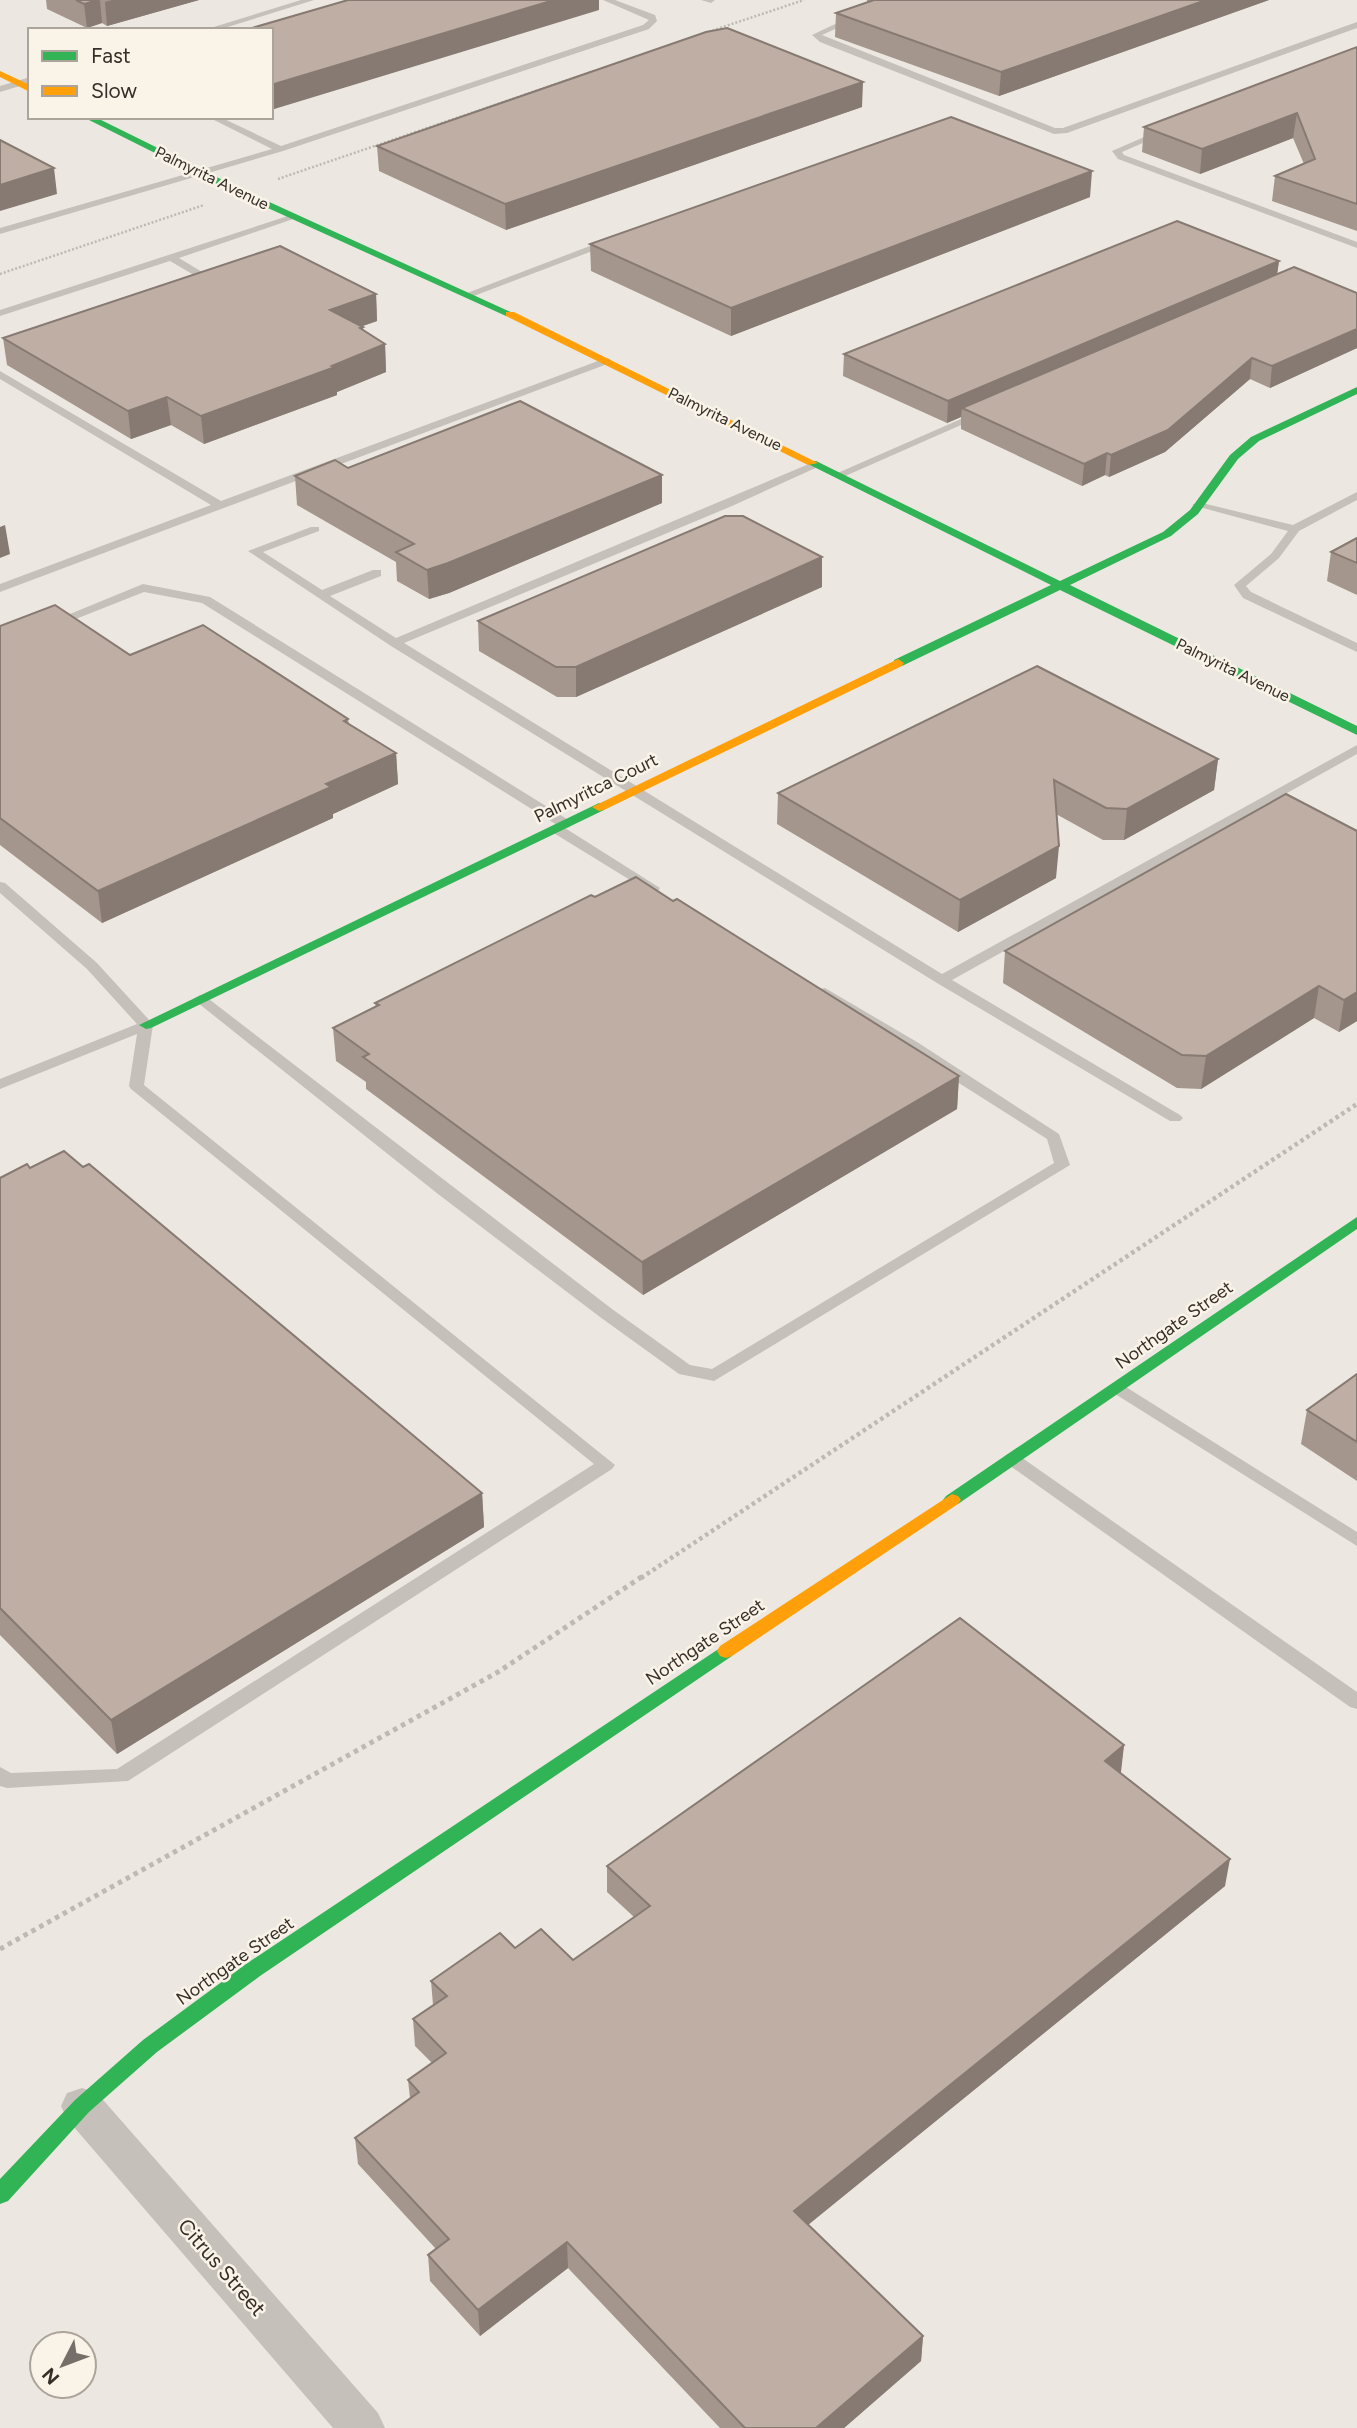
<svg xmlns="http://www.w3.org/2000/svg" width="1357" height="2428" font-family="Figtree,sans-serif">
<style>
.lines{fill:none;stroke-linecap:round;stroke-linejoin:round}
.path-far2{stroke:#beb9b2;stroke-width:2.5;stroke-dasharray:2 2;stroke-linecap:butt}
.path-far1{stroke:#beb9b2;stroke-width:4.5;stroke-dasharray:3.5 3.5;stroke-linecap:butt}
.path{stroke:#beb9b2;stroke-width:5;stroke-dasharray:4.5 4.5;stroke-linecap:butt}
.lane{fill:#c5c0ba;fill-rule:evenodd}
.street{fill:#c5c0ba;fill-rule:evenodd}
.fast{fill:#30b455;fill-rule:evenodd}
.slow{fill:#ff9f0a;fill-rule:evenodd}
.wall{fill:#a4968c}
.shaded-wall{fill:#867a72}
.building{fill:#bfaea3;stroke:#867a72;stroke-width:2}
.labels{text-anchor:middle;dominant-baseline:central;stroke-width:5;stroke-linejoin:round;paint-order:stroke}
.far-street-label{font-size:16px;fill:#362e28;stroke:#f9f3e8}
.street-label{font-size:18px;fill:#362e28;stroke:#f9f3e8}
.near-street-label{font-size:21px;fill:#362e28;stroke:#f9f3e8}
</style>
<rect width="100%" height="100%" fill="#ece8e1"/>
<g class="lines">
<!-- path-far2 -->
<g class="path-far2">
<polyline points="705,33 804,0"/>
<polyline points="278,179 594,71"/>
<polyline points="0,274 204,205"/>
</g>
<!-- path-far1 -->
<polyline class="path-far1" points="641,1578 1357,1104"/>
<!-- path -->
<polyline class="path" points="0,1949 498,1672 643,1576"/>
<!-- lane -->
<g class="lane">
<polygon points="301,0 314,0 218,30 204,30"/>
<polygon points="603,0 615,0 655,15 657,21 649,29 283,151 0,234 0,228 272,149 208,117 220,117 281,146 643,25 649,20"/>
<polygon points="701,0 715,0 711,3"/>
<polygon points="852,16 859,18 822,35 1055,128 1063,128 1357,22 1357,28 1067,133 1054,134 820,42 812,35"/>
<polygon points="27,78 30,79 30,83 0,92 0,86"/>
<polygon points="1158,131 1166,133 1122,152 1124,155 1357,242 1357,248 1118,159 1112,151"/>
<polygon points="291,215 299,217 179,258 212,278 201,284 193,284 193,280 199,278 170,261 0,316 0,310"/>
<polygon points="608,239 611,240 611,244 471,297 462,295"/>
<polygon points="606,358 610,359 610,363 0,592 0,584 211,505 0,379 0,371 221,501"/>
<polygon points="977,412 986,414 843,477 833,475"/>
<polygon points="816,461 822,464 820,466 732,506 404,643 942,974 1357,745 1357,754 952,980 1180,1115 1183,1118 1180,1121 1170,1121 937,983 391,646 248,551 311,527 319,527 319,531 263,552 322,590 373,570 381,570 381,576 330,596 396,638"/>
<polygon points="1357,492 1357,500 1299,531 1279,558 1246,586 1251,592 1357,643 1357,652 1243,598 1234,585 1271,554 1288,531 1192,505 1198,502 1293,525"/>
<polygon points="143,584 210,597 570,821 570,827 565,828 660,888 658,891 648,891 552,832 552,826 557,825 202,603 144,592 58,626 50,626 48,623"/>
<polygon points="0,882 5,883 97,963 151,1022 153,1025 144,1085 615,1465 612,1469 128,1781 7,1788 0,1786 0,1767 11,1773 117,1769 594,1464 131,1089 129,1086 137,1034 0,1089 0,1079 137,1024 87,969 0,893"/>
<polygon points="825,988 917,1042 1059,1134 1070,1165 714,1381 679,1374 600,1317 438,1194 193,999 200,995 205,996 612,1309 690,1365 712,1369 1054,1163 1047,1139 820,995 818,992 820,989"/>
<polygon points="1118,1382 1357,1532 1357,1546 1112,1392 1110,1388"/>
<polygon points="1012,1453 1018,1455 1357,1692 1357,1709 1350,1707 1006,1463 1003,1459 1006,1455"/>
</g>
<!-- street -->
<polygon class="street" points="82,2088 97,2093 378,2413 385,2428 333,2428 67,2119 61,2106 67,2093"/>
<!-- fast -->
<g class="fast">
<polygon points="83,117 95,117 243,190 515,314 506,316 237,194"/>
<polygon points="1357,387 1357,394 1259,441 1238,459 1198,514 1171,536 1070,585 1357,726 1357,735 1060,590 902,666 894,666 894,660 1051,585 806,463 816,461 1060,581 1163,532 1190,510 1230,455 1251,437"/>
<polygon points="599,803 606,807 604,810 151,1028 146,1029 139,1025"/>
<polygon points="1357,1217 1357,1229 958,1504 946,1504 943,1500 946,1496"/>
<polygon points="726,1644 732,1646 735,1651 732,1656 260,1976 157,2052 89,2112 8,2201 0,2204 0,2179 75,2100 143,2040 246,1964"/>
</g>
<!-- slow -->
<g class="slow">
<polygon points="0,71 30,85 30,92 0,77"/>
<polygon points="506,312 514,312 818,463 808,465 506,316"/>
<polygon points="898,659 904,663 902,666 604,810 599,811 592,807"/>
<polygon points="952,1494 958,1496 961,1500 958,1504 732,1656 726,1658 720,1656 717,1651 720,1646"/>
</g>
</g>
<!-- wall -->
<g class="wall">
<polygon points="46,0 199,0 107,26 102,23 87,28 47,9"/>
<polygon points="867,0 1269,0 999,96 835,37 836,13 867,2"/>
<polygon points="1357,47 1357,231 1272,201 1275,176 1304,164 1293,138 1200,174 1142,152 1144,127"/>
<polygon points="862,107 506,230 379,171 377,146"/>
<polygon points="1090,197 731,336 591,271 590,244"/>
<polygon points="1279,261 1277,274 1357,293 1357,348 1270,388 1250,379 1165,452 1109,477 1105,475 1082,486 961,429 961,417 947,423 843,376 844,354"/>
<polygon points="376,294 377,321 362,326 364,331 385,344 386,372 337,392 337,395 204,444 171,425 131,439 7,365 3,338"/>
<polygon points="348,468 662,503 449,593 429,599 397,581 396,562 297,505 295,476"/>
<polygon points="1357,538 1357,595 1327,581 1331,552"/>
<polygon points="822,557 822,587 576,697 557,697 479,651 478,621"/>
<polygon points="0,626 130,655 348,719 349,724 396,753 398,784 333,814 333,818 102,923 0,845"/>
<polygon points="1218,759 1214,790 1124,840 1103,840 1056,814 1056,878 958,932 777,824 778,793"/>
<polygon points="1286,794 1357,1021 1339,1032 1314,1018 1201,1089 1177,1088 1003,983 1005,951"/>
<polygon points="595,897 673,901 959,1076 957,1109 643,1295 366,1089 366,1082 336,1061 333,1028 376,1007 375,1003"/>
<polygon points="0,1178 482,1493 484,1527 117,1754 0,1635"/>
<polygon points="1357,1374 1357,1481 1301,1444 1307,1410"/>
<polygon points="1124,1745 1120,1773 1225,1886 808,2225 923,2336 921,2361 844,2428 720,2428 568,2268 480,2336 430,2281 428,2255 436,2249 358,2164 355,2138 410,2098 408,2080 432,2063 415,2046 413,2019 433,2005 431,1981 515,1948 573,1960 634,1917 607,1892 607,1866"/>
</g>
<!-- shaded-wall -->
<g class="shaded-wall">
<polygon points="100,0 102,23 87,28 84,4"/>
<polygon points="112,0 199,0 107,26 105,2"/>
<polygon points="554,0 599,0 599,10 271,110 271,85"/>
<polygon points="1206,0 1269,0 999,96 1001,72"/>
<polygon points="863,82 862,107 506,230 505,204"/>
<polygon points="1297,113 1293,138 1200,174 1202,149"/>
<polygon points="54,168 57,194 0,211 0,185"/>
<polygon points="1092,171 1090,197 731,336 731,308"/>
<polygon points="1279,261 1276,282 962,408 961,417 947,423 948,401"/>
<polygon points="376,294 377,321 332,337 330,310"/>
<polygon points="363,327 365,352 385,344 386,372 337,392 337,395 204,444 201,416 332,366 360,328"/>
<polygon points="1357,329 1357,348 1270,388 1272,366"/>
<polygon points="1252,358 1250,379 1165,452 1109,477 1111,455"/>
<polygon points="167,397 171,425 131,439 128,411"/>
<polygon points="1107,453 1105,475 1082,486 1084,464"/>
<polygon points="662,475 662,503 449,593 429,599 427,570"/>
<polygon points="5,525 10,554 0,558 0,527"/>
<polygon points="822,557 822,587 576,697 576,667"/>
<polygon points="396,753 398,784 333,814 333,818 102,923 98,891 326,784"/>
<polygon points="1218,759 1214,790 1124,840 1127,809"/>
<polygon points="1059,846 1056,878 958,932 960,900"/>
<polygon points="1319,986 1314,1018 1201,1089 1206,1056"/>
<polygon points="1357,992 1357,1021 1339,1032 1344,1000"/>
<polygon points="959,1076 957,1109 643,1295 642,1262"/>
<polygon points="482,1493 484,1527 117,1754 111,1720"/>
<polygon points="1124,1745 1121,1772 1101,1787 1105,1761"/>
<polygon points="1230,1859 1225,1886 793,2237 794,2211"/>
<polygon points="567,2242 568,2268 480,2336 478,2310"/>
<polygon points="923,2336 921,2361 844,2428 816,2428"/>
</g>
<!-- building -->
<g class="building">
<polygon points="76,0 98,0 84,4"/>
<polygon points="348,0 554,0 271,85 271,30 245,30"/>
<polygon points="874,0 1206,0 1001,72 836,13"/>
<polygon points="727,28 863,82 505,204 377,146 706,32"/>
<polygon points="1357,47 1357,204 1275,176 1315,159 1297,113 1202,149 1144,127"/>
<polygon points="951,117 1092,171 731,308 590,244"/>
<polygon points="0,140 54,168 0,185"/>
<polygon points="1177,221 1279,261 948,401 844,354"/>
<polygon points="280,246 376,294 330,310 363,327 360,328 385,344 332,366 335,367 201,416 167,397 128,411 3,338"/>
<polygon points="1294,267 1357,293 1357,329 1272,366 1252,358 1168,430 1111,455 1107,453 1084,464 962,408"/>
<polygon points="520,401 662,475 448,563 427,570 396,552 414,544 295,476 335,460 348,468"/>
<polygon points="725,516 743,516 822,557 576,667 556,667 478,621"/>
<polygon points="1357,538 1357,563 1331,552"/>
<polygon points="55,605 130,655 203,625 348,719 344,721 396,753 326,784 331,787 98,891 0,818 0,626"/>
<polygon points="1037,666 1218,759 1127,809 1106,808 1054,780 1059,846 960,900 778,793"/>
<polygon points="1286,794 1357,831 1357,992 1344,1000 1319,986 1206,1056 1182,1055 1005,951"/>
<polygon points="636,877 673,901 677,899 959,1076 642,1262 363,1057 369,1054 333,1028 379,1005 375,1003 591,895 595,897"/>
<polygon points="64,1151 83,1167 89,1164 482,1493 111,1720 0,1608 0,1178 27,1164 30,1168"/>
<polygon points="1357,1374 1357,1442 1307,1410"/>
<polygon points="960,1618 1124,1745 1105,1761 1230,1859 794,2211 923,2336 816,2428 745,2428 567,2242 478,2310 428,2255 449,2239 355,2138 419,2092 408,2080 446,2053 413,2019 447,1996 431,1981 500,1933 515,1948 541,1929 573,1960 650,1906 607,1866"/>
</g>
<g class="labels">
<!-- far-street labels -->
<g class="far-street-label">
<text transform="translate(212 178) rotate(26)">Palmyrita Avenue</text>
<text transform="translate(725 419) rotate(26)">Palmyrita Avenue</text>
<text transform="translate(1233 670) rotate(26)">Palmyrita Avenue</text>
</g>
<!-- street labels -->
<g class="street-label">
<text transform="translate(596 788) rotate(-26)">Palmyritca Court</text>
<text transform="translate(1174 1325) rotate(-35)">Northgate Street</text>
<text transform="translate(705 1642) rotate(-34)">Northgate Street</text>
<text transform="translate(235 1961) rotate(-35)">Northgate Street</text>
</g>
<!-- near-street labels -->
<g class="near-street-label">
<text transform="translate(222 2267) rotate(49)">Citrus Street</text>
</g>
</g>
<!-- legend -->
<rect x="28" y="28" width="245" height="91" fill="#f9f3e8" stroke="#aba49b" stroke-width="2"/>
<rect x="42" y="51" width="35" height="10" fill="#30b455" stroke="#aba49b" stroke-width="2"/>
<text x="91" y="63" font-size="21" fill="#362e28">Fast</text>
<rect x="42" y="86" width="35" height="10" fill="#ff9f0a" stroke="#aba49b" stroke-width="2"/>
<text x="91" y="98" font-size="21" fill="#362e28">Slow</text>
<!-- north arrow -->
<g transform="translate(63 2365) rotate(228)"><circle r="33" fill="#f9f3e8" stroke="#aba49b" stroke-width="2"/>
<path d="M0-5L12 26L0 18L-12 26Z" fill="#766f69"/>
<text y="-10" font-size="19" font-weight="bold" text-anchor="middle" fill="#362e28">N</text>
</g>
</svg>
